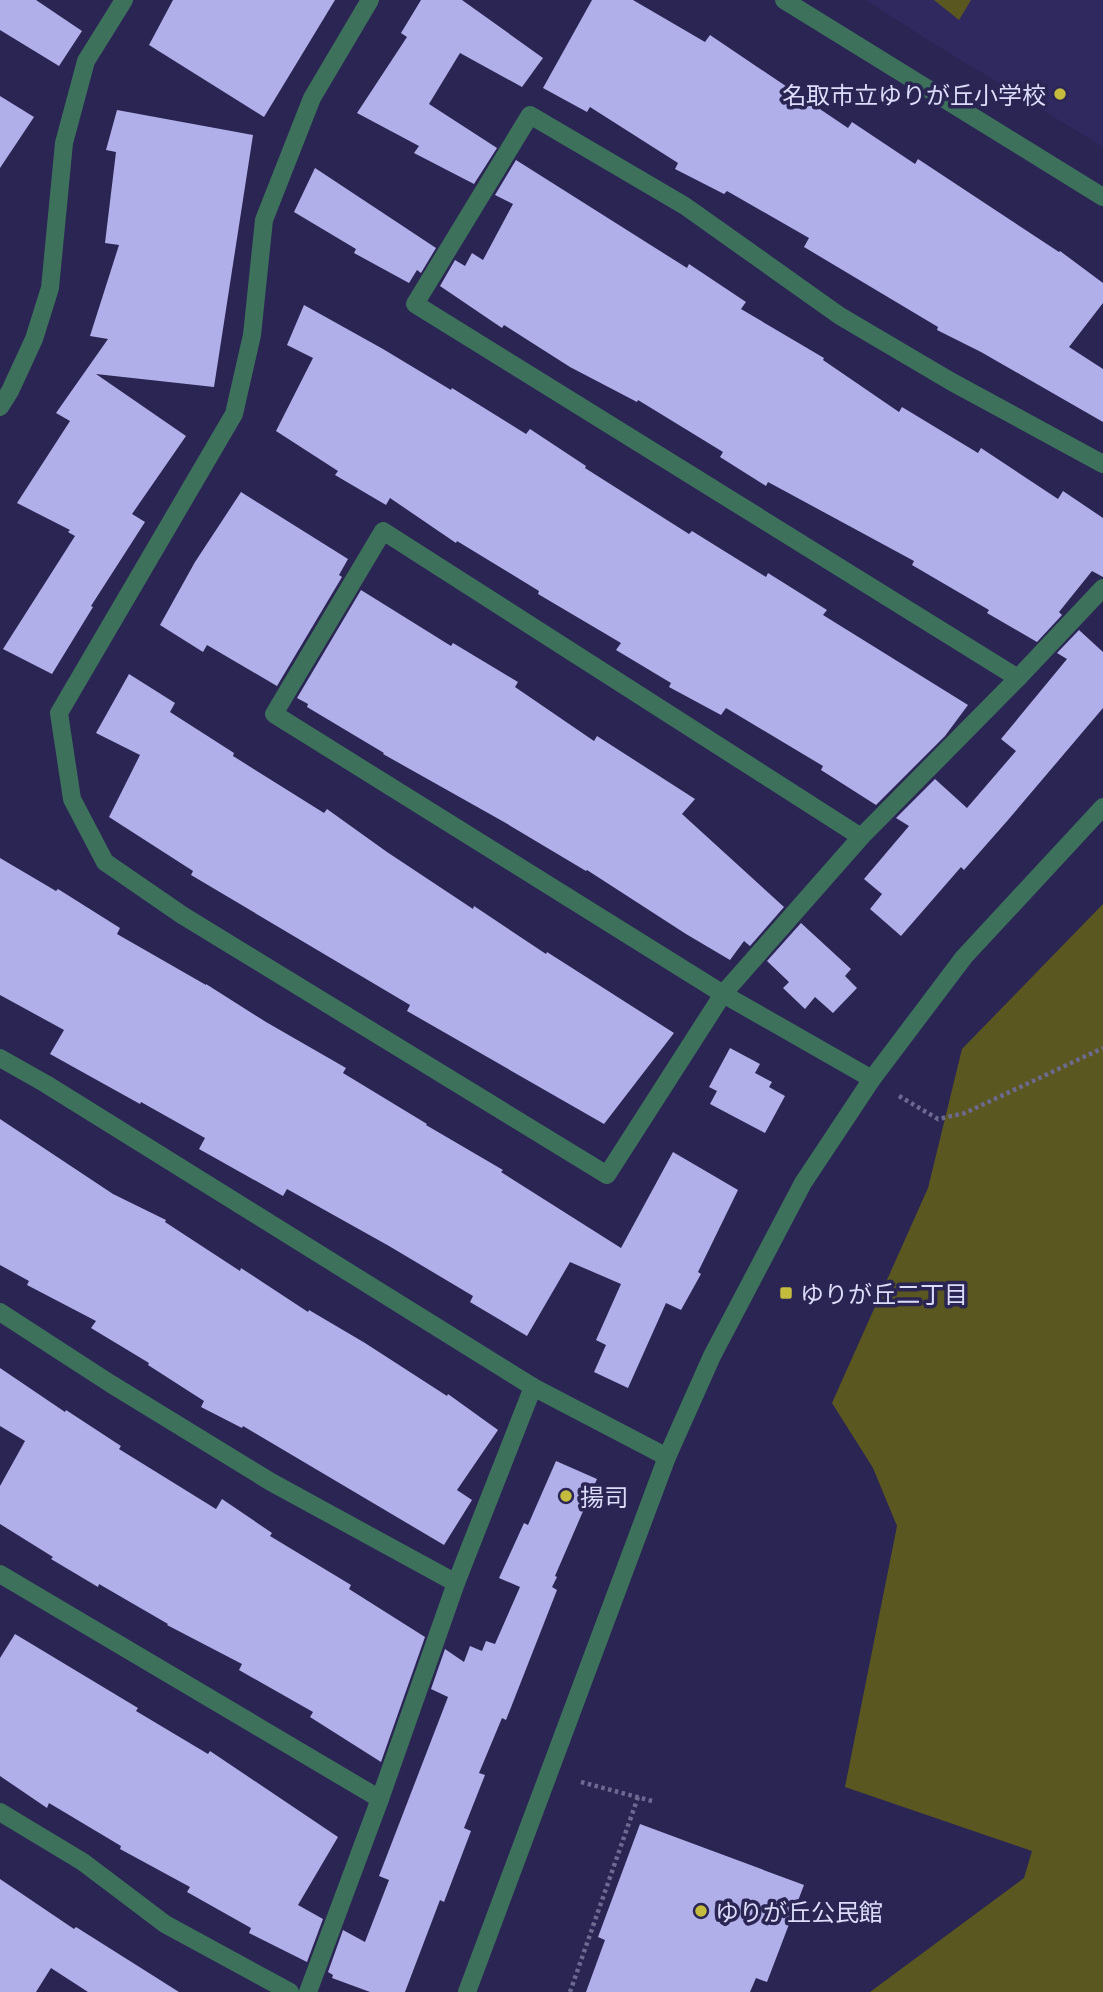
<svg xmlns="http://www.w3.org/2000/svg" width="1103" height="1992" font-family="'Noto Serif','Noto Sans JP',serif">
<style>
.built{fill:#2f295f}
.green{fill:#5b5720}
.building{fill:#b1afe9}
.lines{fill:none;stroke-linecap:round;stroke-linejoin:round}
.path{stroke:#6d6a92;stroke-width:4.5;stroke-dasharray:3.5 3.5;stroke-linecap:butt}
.minor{stroke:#3e715c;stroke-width:18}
.tertiary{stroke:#3e715c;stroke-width:18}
.poi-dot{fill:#c5bc3d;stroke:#2a2553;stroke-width:2.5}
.labels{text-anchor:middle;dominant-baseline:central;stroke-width:7;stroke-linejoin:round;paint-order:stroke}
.poi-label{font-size:24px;fill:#dcdcfa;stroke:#2a2553;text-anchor:start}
</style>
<rect width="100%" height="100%" fill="#2a2553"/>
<!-- built -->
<polygon class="built" points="866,0 1103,0 1103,147 931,42"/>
<!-- green -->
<g class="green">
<polygon points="934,0 971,0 959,20"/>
<polygon points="1103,904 1103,1992 870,1992 1024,1878 1032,1851 845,1787 897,1526 873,1468 832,1403 928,1188 962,1049"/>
</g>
<!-- building -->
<g class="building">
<polygon points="0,0 36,0 82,31 59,66 0,30"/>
<polygon points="173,0 335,0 264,117 149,45"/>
<polygon points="421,0 462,0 543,58 522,87 460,53 429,104 497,148 474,184 414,153 419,146 357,113 407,37 401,33"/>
<polygon points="592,0 633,0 705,42 710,35 848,128 852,122 915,164 918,159 1059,252 1060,251 1103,283 1103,303 1069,347 1103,369 1103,422 981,352 937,330 938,327 804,247 809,238 727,191 724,194 675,169 678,163 590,107 587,112 543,88"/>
<polygon points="0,96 34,117 0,168"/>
<polygon points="117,110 253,135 214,387 96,374 186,436 132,514 145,522 91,606 93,607 52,674 3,649 75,536 68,532 70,530 17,503 70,421 56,413 108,339 90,336 119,245 105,243 116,152 106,150"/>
<polygon points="516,160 687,268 689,264 746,302 741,309 824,358 823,360 899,412 902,407 978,453 981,448 1058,499 1063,491 1103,518 1103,577 1092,571 1059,612 1062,615 1037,642 987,613 989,610 912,565 914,561 768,482 766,486 720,457 723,452 638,400 637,402 570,367 504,325 502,328 440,286 455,260 465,266 472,253 483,260 513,204 495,195"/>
<polygon points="315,168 436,248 421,273 417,270 409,283 354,253 356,249 294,212"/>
<polygon points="304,305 383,349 451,390 452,388 526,434 530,429 586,466 585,468 689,534 692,531 766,577 768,573 827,610 823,615 968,705 945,736 876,805 821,770 823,766 726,708 721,715 669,687 671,683 616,650 621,643 538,594 539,591 457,541 456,543 390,498 386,505 335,475 338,471 276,431 313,358 287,345"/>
<polygon points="241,492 348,559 339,575 342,577 277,686 207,645 203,652 160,625 195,562"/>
<polygon points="361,590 451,646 453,643 518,682 515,687 594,741 597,736 695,799 682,814 784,907 750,946 744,941 730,960 686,934 587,870 586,871 504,822 383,754 384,753 307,707 308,704 297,698"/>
<polygon points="1079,630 1103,652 1103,708 1008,820 964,870 961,867 901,936 870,909 882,894 864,879 909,826 896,818 935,779 967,808 1016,751 1001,739 1067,659 1057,653"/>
<polygon points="129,674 175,703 170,712 234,753 233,756 324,813 327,809 387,852 473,909 474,906 546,954 547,952 674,1033 604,1124 407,1011 410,1005 191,875 193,871 109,817 140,755 96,733"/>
<polygon points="0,858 56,891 58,889 120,928 117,934 206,985 206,984 266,1022 346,1068 343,1073 427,1124 426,1125 503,1170 501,1172 621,1248 673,1152 738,1190 698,1272 701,1274 681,1310 666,1303 628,1388 594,1372 606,1345 596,1340 621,1284 570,1262 527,1336 470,1302 473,1296 389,1246 287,1189 283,1196 199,1149 205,1138 141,1102 140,1104 50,1054 64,1030 0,995"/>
<polygon points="801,923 851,969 845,976 857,988 833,1013 815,997 805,1009 783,988 789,982 767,961"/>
<polygon points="730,1048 760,1064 755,1073 772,1082 769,1087 785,1096 765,1133 710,1104 717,1091 709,1087"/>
<polygon points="0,1119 113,1194 166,1220 165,1222 240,1271 241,1268 308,1312 309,1310 365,1343 447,1396 448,1394 498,1430 457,1490 472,1500 444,1545 243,1426 242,1428 201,1407 204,1401 148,1365 149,1363 91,1328 96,1321 27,1285 29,1281 0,1265"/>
<polygon points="0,1368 65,1412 66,1410 121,1446 119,1449 216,1509 222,1499 272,1533 270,1536 351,1585 349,1589 425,1637 381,1762 310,1717 313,1712 239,1670 242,1664 167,1625 168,1624 99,1584 98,1587 51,1559 53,1557 0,1524 0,1486 25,1441 0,1426"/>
<polygon points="556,1461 597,1479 555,1576 557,1577 552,1587 557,1590 506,1720 502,1718 479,1773 485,1775 464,1828 471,1831 444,1902 440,1900 405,1992 370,1992 332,1978 333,1975 328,1972 343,1930 365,1942 389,1880 379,1876 448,1697 431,1689 445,1649 464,1662 470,1646 482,1651 486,1641 495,1644 520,1587 499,1578 524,1523 528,1525"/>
<polygon points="15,1634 138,1708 136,1711 208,1754 210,1751 338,1837 298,1905 323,1919 307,1962 249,1933 251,1928 187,1892 190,1887 120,1849 121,1846 49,1803 47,1808 0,1776 0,1658"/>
<polygon points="640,1824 804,1885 767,1982 756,1978 750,1992 586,1992 605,1940 598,1937"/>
<polygon points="0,1879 74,1929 76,1927 179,1992 88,1992 51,1968 36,1992 0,1992"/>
</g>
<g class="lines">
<!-- path -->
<g class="path">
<polyline points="899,1096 938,1119 965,1113 1103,1048"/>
<polyline points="581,1782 652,1801"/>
<polyline points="570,1992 638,1797"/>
</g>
<!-- minor -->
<g class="minor">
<polyline points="370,0 312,98 264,220 252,335 234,414 59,713 72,799 105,862 182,915 607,1175 723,994 861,837 1018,678 1103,588"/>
<polyline points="0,407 10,391 34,339 50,288 64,143 86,61 124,0"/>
<polyline points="1018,678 415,304 530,115 685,206 840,316 952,382 1103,464"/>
<polyline points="861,837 383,531 274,714 723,994 872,1079"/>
<polyline points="0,1058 46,1084 533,1387 667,1457"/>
<polyline points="0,1312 111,1384 271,1482 456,1583"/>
<polyline points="0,1574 380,1799"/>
<polyline points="0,1812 83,1862 165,1924 290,1992"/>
<polyline points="308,1992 380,1799 456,1583 533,1387"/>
</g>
<!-- tertiary -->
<g class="tertiary">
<polyline points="784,0 1103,197"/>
<polyline points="467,1992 667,1457 712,1356 803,1183 872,1079 964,957 1103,807"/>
</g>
</g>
<!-- markers -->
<g class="poi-dot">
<circle cx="1060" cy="94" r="7"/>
<rect x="779" y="1286" width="14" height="14" rx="3.5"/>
<circle cx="566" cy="1496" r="7"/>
<circle cx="701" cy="1911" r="7"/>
</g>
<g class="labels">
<!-- poi labels -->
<g class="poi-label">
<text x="1046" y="94" text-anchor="end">名取市立ゆりが丘小学校</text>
<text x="800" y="1293">ゆりが丘二丁目</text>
<text x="580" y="1496">揚司</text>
<text x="715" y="1911">ゆりが丘公民館</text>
</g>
</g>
</svg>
